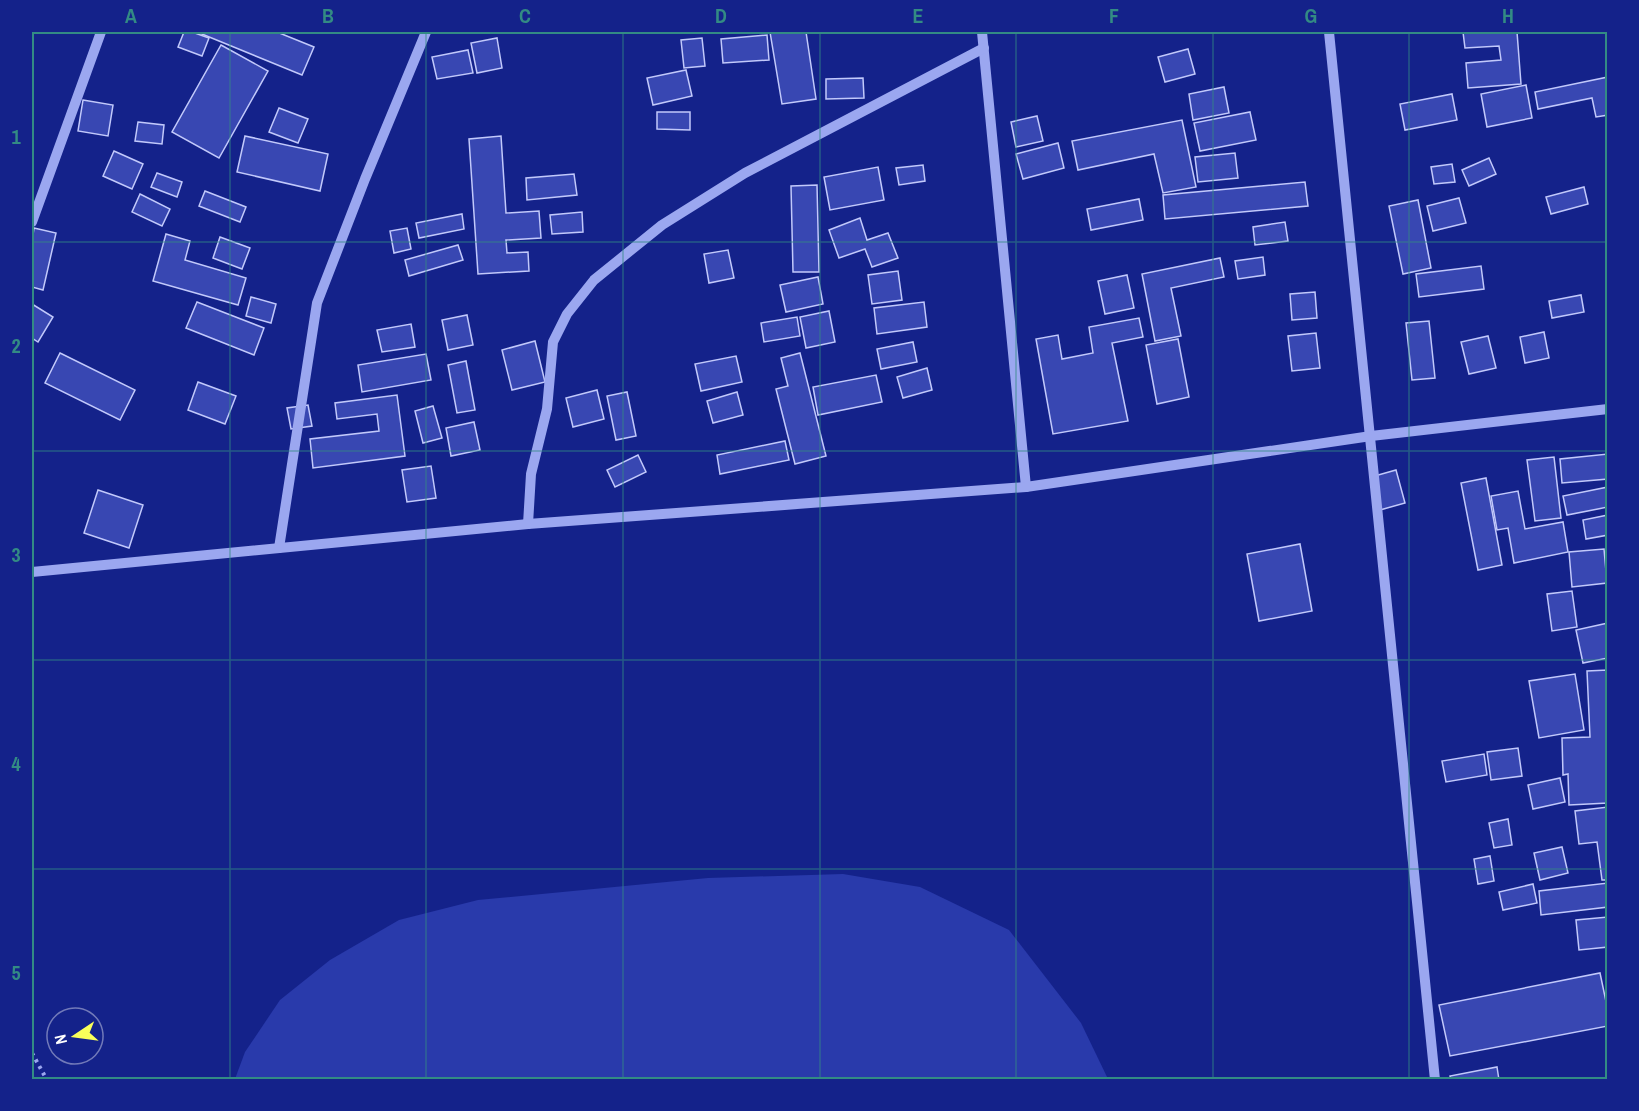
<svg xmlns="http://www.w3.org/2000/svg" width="1639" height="1111" font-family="'Archivo Narrow',sans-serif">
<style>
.green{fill:#293aab}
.building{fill:#3847b2;stroke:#c2c9fb;stroke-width:1.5}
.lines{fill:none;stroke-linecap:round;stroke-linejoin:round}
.path{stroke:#9ba7f0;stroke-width:4;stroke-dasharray:3 4.5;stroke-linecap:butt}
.minor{stroke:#9ba7f0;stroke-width:10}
.grid{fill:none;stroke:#338b84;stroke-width:1.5;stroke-opacity:0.55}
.neatline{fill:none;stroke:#338b84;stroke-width:2}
.grid-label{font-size:20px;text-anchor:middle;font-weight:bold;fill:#338b84}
</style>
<rect width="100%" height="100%" fill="#14228a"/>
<!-- green -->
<polygon class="green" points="843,874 920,887 1009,930 1081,1023 1108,1079 235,1079 245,1052 280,1000 330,960 399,920 478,900 708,878"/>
<!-- building -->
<g class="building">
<polygon points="184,32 192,32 209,38 202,56 178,47"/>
<polygon points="197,32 277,32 314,47 302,75"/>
<polygon points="770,32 806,32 816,99 782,104"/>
<polygon points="1463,32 1517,32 1521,84 1468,88 1466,63 1501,60 1499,46 1465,48"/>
<polygon points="767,35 769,60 723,63 721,39"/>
<polygon points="497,38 502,68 477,73 471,43"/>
<polygon points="702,38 705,66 684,68 681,40"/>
<polygon points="221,45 268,71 219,158 172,132"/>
<polygon points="1188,49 1195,74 1165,82 1158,57"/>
<polygon points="468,50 473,73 437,79 432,57"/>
<polygon points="686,70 692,96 653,105 647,78"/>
<polygon points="1608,77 1608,115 1596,117 1592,98 1538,109 1535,92"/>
<polygon points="863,78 864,98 826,99 826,79"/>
<polygon points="1526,85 1532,118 1487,127 1481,94"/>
<polygon points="1224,87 1229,113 1193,120 1189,94"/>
<polygon points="1452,94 1457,120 1405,130 1400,104"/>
<polygon points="83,100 113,105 108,136 78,131"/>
<polygon points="279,108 308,119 298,143 269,132"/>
<polygon points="657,112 690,112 690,130 657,129"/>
<polygon points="1250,112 1256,140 1200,151 1194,123"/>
<polygon points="1037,116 1043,141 1016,147 1011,122"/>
<polygon points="1182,120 1196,187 1163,193 1154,154 1078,170 1072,141"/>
<polygon points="138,122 164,125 162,144 135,141"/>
<polygon points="245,136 328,154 320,191 237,172"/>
<polygon points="501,136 506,213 539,211 541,238 506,240 507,253 528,252 529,271 478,274 469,139"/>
<polygon points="1058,143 1064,168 1023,179 1016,154"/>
<polygon points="114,151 143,164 132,189 103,176"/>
<polygon points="1235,153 1238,178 1198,182 1195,157"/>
<polygon points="1489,158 1496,174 1469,186 1462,170"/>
<polygon points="1452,164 1455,182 1434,184 1431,167"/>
<polygon points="923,165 925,181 899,185 896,168"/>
<polygon points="878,167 884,200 830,210 824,177"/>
<polygon points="157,173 182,182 177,197 151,187"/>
<polygon points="574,174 577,195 527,200 526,178"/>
<polygon points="1305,182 1308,206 1165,219 1163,195"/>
<polygon points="817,185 819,272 793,272 791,186"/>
<polygon points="1584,187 1588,204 1551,214 1546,197"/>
<polygon points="205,191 246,207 240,222 199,206"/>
<polygon points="140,194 170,209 162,226 132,212"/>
<polygon points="1459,198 1466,223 1433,231 1427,206"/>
<polygon points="1139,199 1143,220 1091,230 1087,209"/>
<polygon points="1418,200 1431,268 1403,274 1389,206"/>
<polygon points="582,212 583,232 552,234 550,215"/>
<polygon points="462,214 464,229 419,238 416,223"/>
<polygon points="860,218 867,240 888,233 898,258 872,267 865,249 839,258 829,230"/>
<polygon points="1285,222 1288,241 1255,245 1253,227"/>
<polygon points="34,228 56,233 43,290 32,287 32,242"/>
<polygon points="407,228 411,249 394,253 390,231"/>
<polygon points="166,234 190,241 185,260 246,278 238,305 153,281"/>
<polygon points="220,237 250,248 242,269 213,258"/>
<polygon points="458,245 463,260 409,276 405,260"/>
<polygon points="728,250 734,278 709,283 704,254"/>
<polygon points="1263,257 1265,275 1238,279 1235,261"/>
<polygon points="1220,258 1224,277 1171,288 1181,336 1155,341 1142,274"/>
<polygon points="1481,266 1484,289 1419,297 1416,274"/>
<polygon points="898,271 902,300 872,304 868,275"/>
<polygon points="1127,275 1134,308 1105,314 1098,281"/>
<polygon points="818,277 823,304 786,312 780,285"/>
<polygon points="1315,292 1317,318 1292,320 1290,294"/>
<polygon points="1581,295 1584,312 1552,318 1549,301"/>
<polygon points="251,297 276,304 271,323 246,316"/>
<polygon points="197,302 264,328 254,355 186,328"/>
<polygon points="924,302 927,327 877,334 874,308"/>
<polygon points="32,304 53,317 38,342 32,338"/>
<polygon points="829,311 835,342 806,348 800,317"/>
<polygon points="467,315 473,345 448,350 442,320"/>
<polygon points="797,317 800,336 764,342 761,323"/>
<polygon points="1139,318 1143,337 1112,343 1128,421 1053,434 1036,339 1058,335 1062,359 1093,353 1089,327"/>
<polygon points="1429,321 1435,378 1412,380 1406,323"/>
<polygon points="411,324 415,347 382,352 377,330"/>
<polygon points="1544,332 1549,358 1525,363 1520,337"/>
<polygon points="1316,333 1320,368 1292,371 1288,336"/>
<polygon points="1488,336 1496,368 1469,374 1461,342"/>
<polygon points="1178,339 1189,397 1157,404 1146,345"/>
<polygon points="535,341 545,382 512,390 502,350"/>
<polygon points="913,342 917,362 881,369 877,349"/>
<polygon points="60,353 135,390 120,420 45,383"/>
<polygon points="800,353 826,456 795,464 776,389 788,386 781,358"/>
<polygon points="426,354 431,380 362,392 358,365"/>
<polygon points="736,356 742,382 701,391 695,364"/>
<polygon points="466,361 475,410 457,413 448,365"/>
<polygon points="927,368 932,390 903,398 897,377"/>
<polygon points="876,375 882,402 818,415 813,387"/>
<polygon points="198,382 236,396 225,424 188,410"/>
<polygon points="597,390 604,419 573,427 566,398"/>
<polygon points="627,392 636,436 616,440 607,396"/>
<polygon points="737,392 743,415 713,423 707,401"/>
<polygon points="397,395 405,456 313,468 310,439 379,431 377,414 337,419 335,403"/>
<polygon points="308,405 312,426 291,429 287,408"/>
<polygon points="433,406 442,438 423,443 415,411"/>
<polygon points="474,422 480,450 451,456 446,428"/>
<polygon points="785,441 789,460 720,474 717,455"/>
<polygon points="1608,454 1608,479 1562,483 1560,459"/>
<polygon points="638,455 646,472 615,487 607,470"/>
<polygon points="1554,457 1561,518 1535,521 1527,460"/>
<polygon points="431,466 436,498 407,502 402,470"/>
<polygon points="1396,470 1405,503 1380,510 1371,477"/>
<polygon points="1486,478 1502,565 1478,570 1461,483"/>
<polygon points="1608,487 1608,507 1567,515 1563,496"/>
<polygon points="98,490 143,505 129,548 84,533"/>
<polygon points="1518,491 1525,529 1563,522 1568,552 1514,563 1508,528 1497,530 1491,496"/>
<polygon points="1608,515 1608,535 1586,539 1583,520"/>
<polygon points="1300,544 1312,611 1259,621 1247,554"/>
<polygon points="1604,549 1607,583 1572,587 1569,552"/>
<polygon points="1572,591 1577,627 1552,631 1547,594"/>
<polygon points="1608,623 1608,658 1583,663 1576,630"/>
<polygon points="1608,670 1608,803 1569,805 1568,774 1563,775 1562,738 1590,737 1587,671"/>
<polygon points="1575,674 1584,730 1539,738 1529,681"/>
<polygon points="1518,748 1522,776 1491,780 1487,752"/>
<polygon points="1484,754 1487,775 1446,782 1442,761"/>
<polygon points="1560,778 1565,802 1533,809 1528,785"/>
<polygon points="1608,807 1608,880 1602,880 1597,842 1579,844 1575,811"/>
<polygon points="1508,819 1512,845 1494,848 1489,823"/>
<polygon points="1562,847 1568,873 1540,880 1534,853"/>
<polygon points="1490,856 1494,881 1478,884 1474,859"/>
<polygon points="1608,883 1608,907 1541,915 1539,891"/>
<polygon points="1533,884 1537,903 1503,910 1499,892"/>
<polygon points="1608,917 1608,947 1579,950 1576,920"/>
<polygon points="1600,973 1608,1011 1608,1026 1450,1056 1439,1005"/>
<polygon points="1497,1067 1499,1080 1451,1080 1450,1076"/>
</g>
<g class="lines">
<!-- path -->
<polyline class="path" points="32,1053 47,1080"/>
<!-- minor -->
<g class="minor">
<polyline points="982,32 1026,487"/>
<polyline points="1329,32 1435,1080"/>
<polyline points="32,222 101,32"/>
<polyline points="528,524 531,474 547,409 553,342 567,314 594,280 662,225 745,173 984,48"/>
<polyline points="279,548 317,303 365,179 426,32"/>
<polyline points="32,572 528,524 1026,487 1371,436 1608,409"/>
</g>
</g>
<!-- grid -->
<path class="grid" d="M230,32V1080M426,32V1080M623,32V1080M820,32V1080M1016,32V1080M1213,32V1080M1409,32V1080M32,242H1608M32,451H1608M32,660H1608M32,869H1608"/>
<!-- border -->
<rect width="1639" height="1111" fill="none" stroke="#14228a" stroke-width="66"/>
<!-- north arrow -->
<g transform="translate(75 1036) rotate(257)"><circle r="28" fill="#14228a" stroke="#727ab9" stroke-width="1.5"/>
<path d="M0-4.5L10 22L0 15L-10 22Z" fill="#faff5a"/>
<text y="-9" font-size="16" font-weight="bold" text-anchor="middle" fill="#ffffff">N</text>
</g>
<rect x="33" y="33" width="1573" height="1045" class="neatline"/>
<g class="grid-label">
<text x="131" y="23">A</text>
<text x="328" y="23">B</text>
<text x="525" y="23">C</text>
<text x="721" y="23">D</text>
<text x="918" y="23">E</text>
<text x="1114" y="23">F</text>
<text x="1311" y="23">G</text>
<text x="1508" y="23">H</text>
<text x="16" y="144">1</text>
<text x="16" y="353">2</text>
<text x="16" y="562">3</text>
<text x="16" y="771">4</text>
<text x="16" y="980">5</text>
</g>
</svg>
